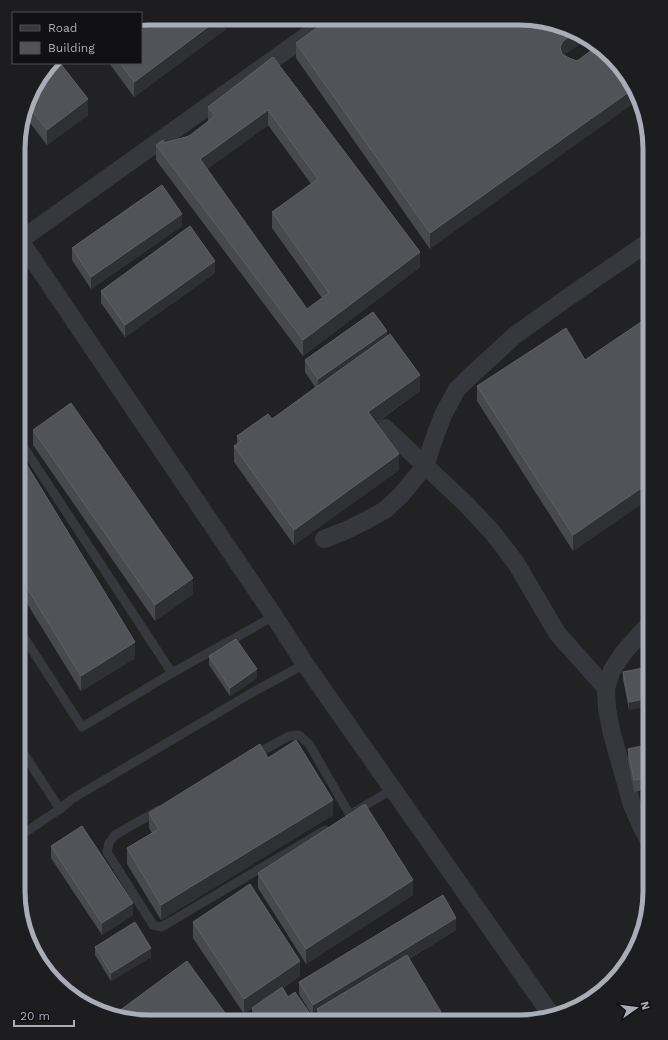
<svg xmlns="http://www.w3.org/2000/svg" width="668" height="1040" font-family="'Work Sans',sans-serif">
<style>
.built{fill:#222225}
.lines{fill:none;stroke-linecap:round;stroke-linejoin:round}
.service{stroke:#37383d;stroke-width:9}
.minor{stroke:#37383d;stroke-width:18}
.wall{fill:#47494d;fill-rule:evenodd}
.shaded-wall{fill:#2f3033}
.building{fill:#525359;stroke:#5f6168;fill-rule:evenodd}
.rim{fill:none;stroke:#a8adb8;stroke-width:5}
</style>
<rect width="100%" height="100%" fill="#161618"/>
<!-- built -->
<polygon class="built" points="149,18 537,19 599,45 640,98 650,149 650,900 628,964 605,990 570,1012 520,1022 132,1021 69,995 28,942 18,891 19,132 32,91 53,63 141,63"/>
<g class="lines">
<!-- service -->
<g class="service">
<polyline points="19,440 172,673"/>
<polyline points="18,628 82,727 172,673 274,616"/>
<polyline points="18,745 60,809"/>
<polyline points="253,756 289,736 299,735 309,744 350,815"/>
<polyline points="159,810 115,835 109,843 107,852 153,925 161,927 170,922 325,830"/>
<polyline points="356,811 393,789"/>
<polyline points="18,837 60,809 72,799 253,692 305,664"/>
</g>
<!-- minor -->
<g class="minor">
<polyline points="19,239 274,616 305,664 552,1016"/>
<polyline points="19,241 316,29"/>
<polyline points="385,428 466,504 493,533 516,563 557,633 606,688"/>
<polyline points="324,539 347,530 367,520 385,510 401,495 425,466 434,439 443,415 457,389 476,371 514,336 567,298 650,241"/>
<polyline points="650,841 643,830 632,805 612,734 607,709 606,688 612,670 624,652 650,623"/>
</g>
</g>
<!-- wall -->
<g class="wall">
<polygon points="226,18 226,29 134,97 109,63 141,63"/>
<polygon points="296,43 564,55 430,249 296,58"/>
<path d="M273,57L420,267L303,356L156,160V145L189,136L208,122V107ZM268,125L311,184L272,212V228L322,298L307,309L207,169Z"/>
<polygon points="32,91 88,115 47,145 24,115"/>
<polygon points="182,226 91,289 72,260 72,248"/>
<polygon points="215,273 125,337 101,303 101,291"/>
<polygon points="650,316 650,498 573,551 477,401 477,386 585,360"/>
<polygon points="387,336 420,391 376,423 399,470 294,545 234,462 234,446 237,444 237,436 272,419 315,387 305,372 305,360"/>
<polygon points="33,430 193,594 155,621 33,445"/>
<polygon points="19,452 135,658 81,691 18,589"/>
<polygon points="209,656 257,678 230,696 209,665"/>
<polygon points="648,667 629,710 623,680 623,672"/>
<polygon points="650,734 650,789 634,792 628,761 628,749 644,746 644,735"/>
<polygon points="268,758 333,815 161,920 127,864 127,848 152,833 149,828 149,813"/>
<polygon points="51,846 133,915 102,935 51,858"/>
<polygon points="258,873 413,895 306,964 258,888"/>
<polygon points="193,922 300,976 283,988 288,997 252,1021 252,1008 244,1014 193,938"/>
<polygon points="456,930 409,959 441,1022 317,1021 317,1014 313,1017 299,994 299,982"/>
<polygon points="95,947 151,957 111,981 95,955"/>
</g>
<!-- shaded-wall -->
<g class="shaded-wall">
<polygon points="220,18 226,18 226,29 134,97 134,82"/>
<polygon points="573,34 586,40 563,56 560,47 563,41"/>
<polygon points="633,89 640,99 430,249 430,233"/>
<polygon points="88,99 88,115 47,145 47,130"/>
<polygon points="268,110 268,125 200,174 200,159"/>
<polygon points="182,214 182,226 91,289 91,277"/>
<polygon points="420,252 420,267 303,356 303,340"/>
<polygon points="215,261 215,273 125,337 125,325"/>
<polygon points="387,331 387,343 318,391 318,379"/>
<polygon points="420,375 420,391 368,428 368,412"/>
<polygon points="399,454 399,470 294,545 294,530"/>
<polygon points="650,482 650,498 573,551 573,535"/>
<polygon points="193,578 193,594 155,621 155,605"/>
<polygon points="135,642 135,658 81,691 81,676"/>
<polygon points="257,669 257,678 230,696 230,688"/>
<polygon points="650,698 650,706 629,710 629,702"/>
<polygon points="333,800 333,815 161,920 161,905"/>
<polygon points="413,880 413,895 306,964 306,949"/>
<polygon points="133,903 133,915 102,935 102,923"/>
<polygon points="456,918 456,930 319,1013 317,1009 317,1014 313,1017 313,1005"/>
<polygon points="151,948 151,957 111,981 111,973"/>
<polygon points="300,961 300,976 244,1014 244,999"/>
<polygon points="441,1012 441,1022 425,1022"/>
</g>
<!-- building -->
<g class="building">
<polygon points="149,18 220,18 134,82 120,63 141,63 141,20"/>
<polygon points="329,19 537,19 573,34 563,41 560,47 562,54 569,58 577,61 599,45 633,89 430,233 296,43"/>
<path d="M273,57L420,252L303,340L156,145L163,140L164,143L189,136L215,116L208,107ZM268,110L318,179L272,212L329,293L307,309L200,159Z"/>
<polygon points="53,63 60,63 88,99 47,130 27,104 32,91"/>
<polygon points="162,185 182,214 91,277 72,248"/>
<polygon points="190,226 215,261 125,325 101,291"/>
<polygon points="373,312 387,331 318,379 305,360"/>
<polygon points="650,316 650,482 573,535 477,386 566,328 585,360"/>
<polygon points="390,334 420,375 368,412 399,454 294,530 234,446 241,441 237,436 268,414 272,419"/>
<polygon points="71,403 193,578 155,605 33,430"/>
<polygon points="19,452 135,642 81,676 18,573"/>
<polygon points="236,639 257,669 230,688 209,656"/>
<polygon points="648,667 650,674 650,698 629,702 623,672"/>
<polygon points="650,734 650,777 634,780 628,749 646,745 644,735"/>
<polygon points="296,740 333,800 161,905 127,848 159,829 149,813 260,744 268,758"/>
<polygon points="365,804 413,880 306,949 258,873"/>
<polygon points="82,826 133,903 102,923 51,846"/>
<polygon points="250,884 300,961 244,999 193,922"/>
<polygon points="443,895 456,918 313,1005 299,982"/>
<polygon points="135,922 151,948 111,973 95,947"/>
<polygon points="407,955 441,1012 425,1022 324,1021 317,1009"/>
<polygon points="187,961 231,1021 132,1021 115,1014"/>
<polygon points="282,987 288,997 295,992 315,1021 252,1021 258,1017 252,1008"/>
</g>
<!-- crop -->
<path d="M0 0H668V1040H0ZM149 25H519A124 124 0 0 1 643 149V891A124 124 0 0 1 519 1015H149A124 124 0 0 1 25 891V149A124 124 0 0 1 149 25Z" fill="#1d1d20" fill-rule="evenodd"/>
<path class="rim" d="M149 25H519A124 124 0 0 1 643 149V891A124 124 0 0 1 519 1015H149A124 124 0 0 1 25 891V149A124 124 0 0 1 149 25Z"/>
<!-- legend -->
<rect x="12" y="12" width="130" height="52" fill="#111113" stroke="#4d4f55"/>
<rect x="20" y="25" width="20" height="6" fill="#37383d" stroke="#4d4f55"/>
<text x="48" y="32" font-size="12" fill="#a8adb8">Road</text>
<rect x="20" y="42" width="20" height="12" fill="#525359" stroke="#4d4f55"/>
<text x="48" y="52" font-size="12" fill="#a8adb8">Building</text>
<!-- north arrow -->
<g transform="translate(636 1008) rotate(76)" stroke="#111113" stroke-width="3" paint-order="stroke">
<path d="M0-3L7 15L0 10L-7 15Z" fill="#a8adb8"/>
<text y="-6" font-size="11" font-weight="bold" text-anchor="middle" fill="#a8adb8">N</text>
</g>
<!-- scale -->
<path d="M14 1020v6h60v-6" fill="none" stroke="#a8adb8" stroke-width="2"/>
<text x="20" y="1020" font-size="12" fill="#a8adb8" stroke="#111113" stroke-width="3" paint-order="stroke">20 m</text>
</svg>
